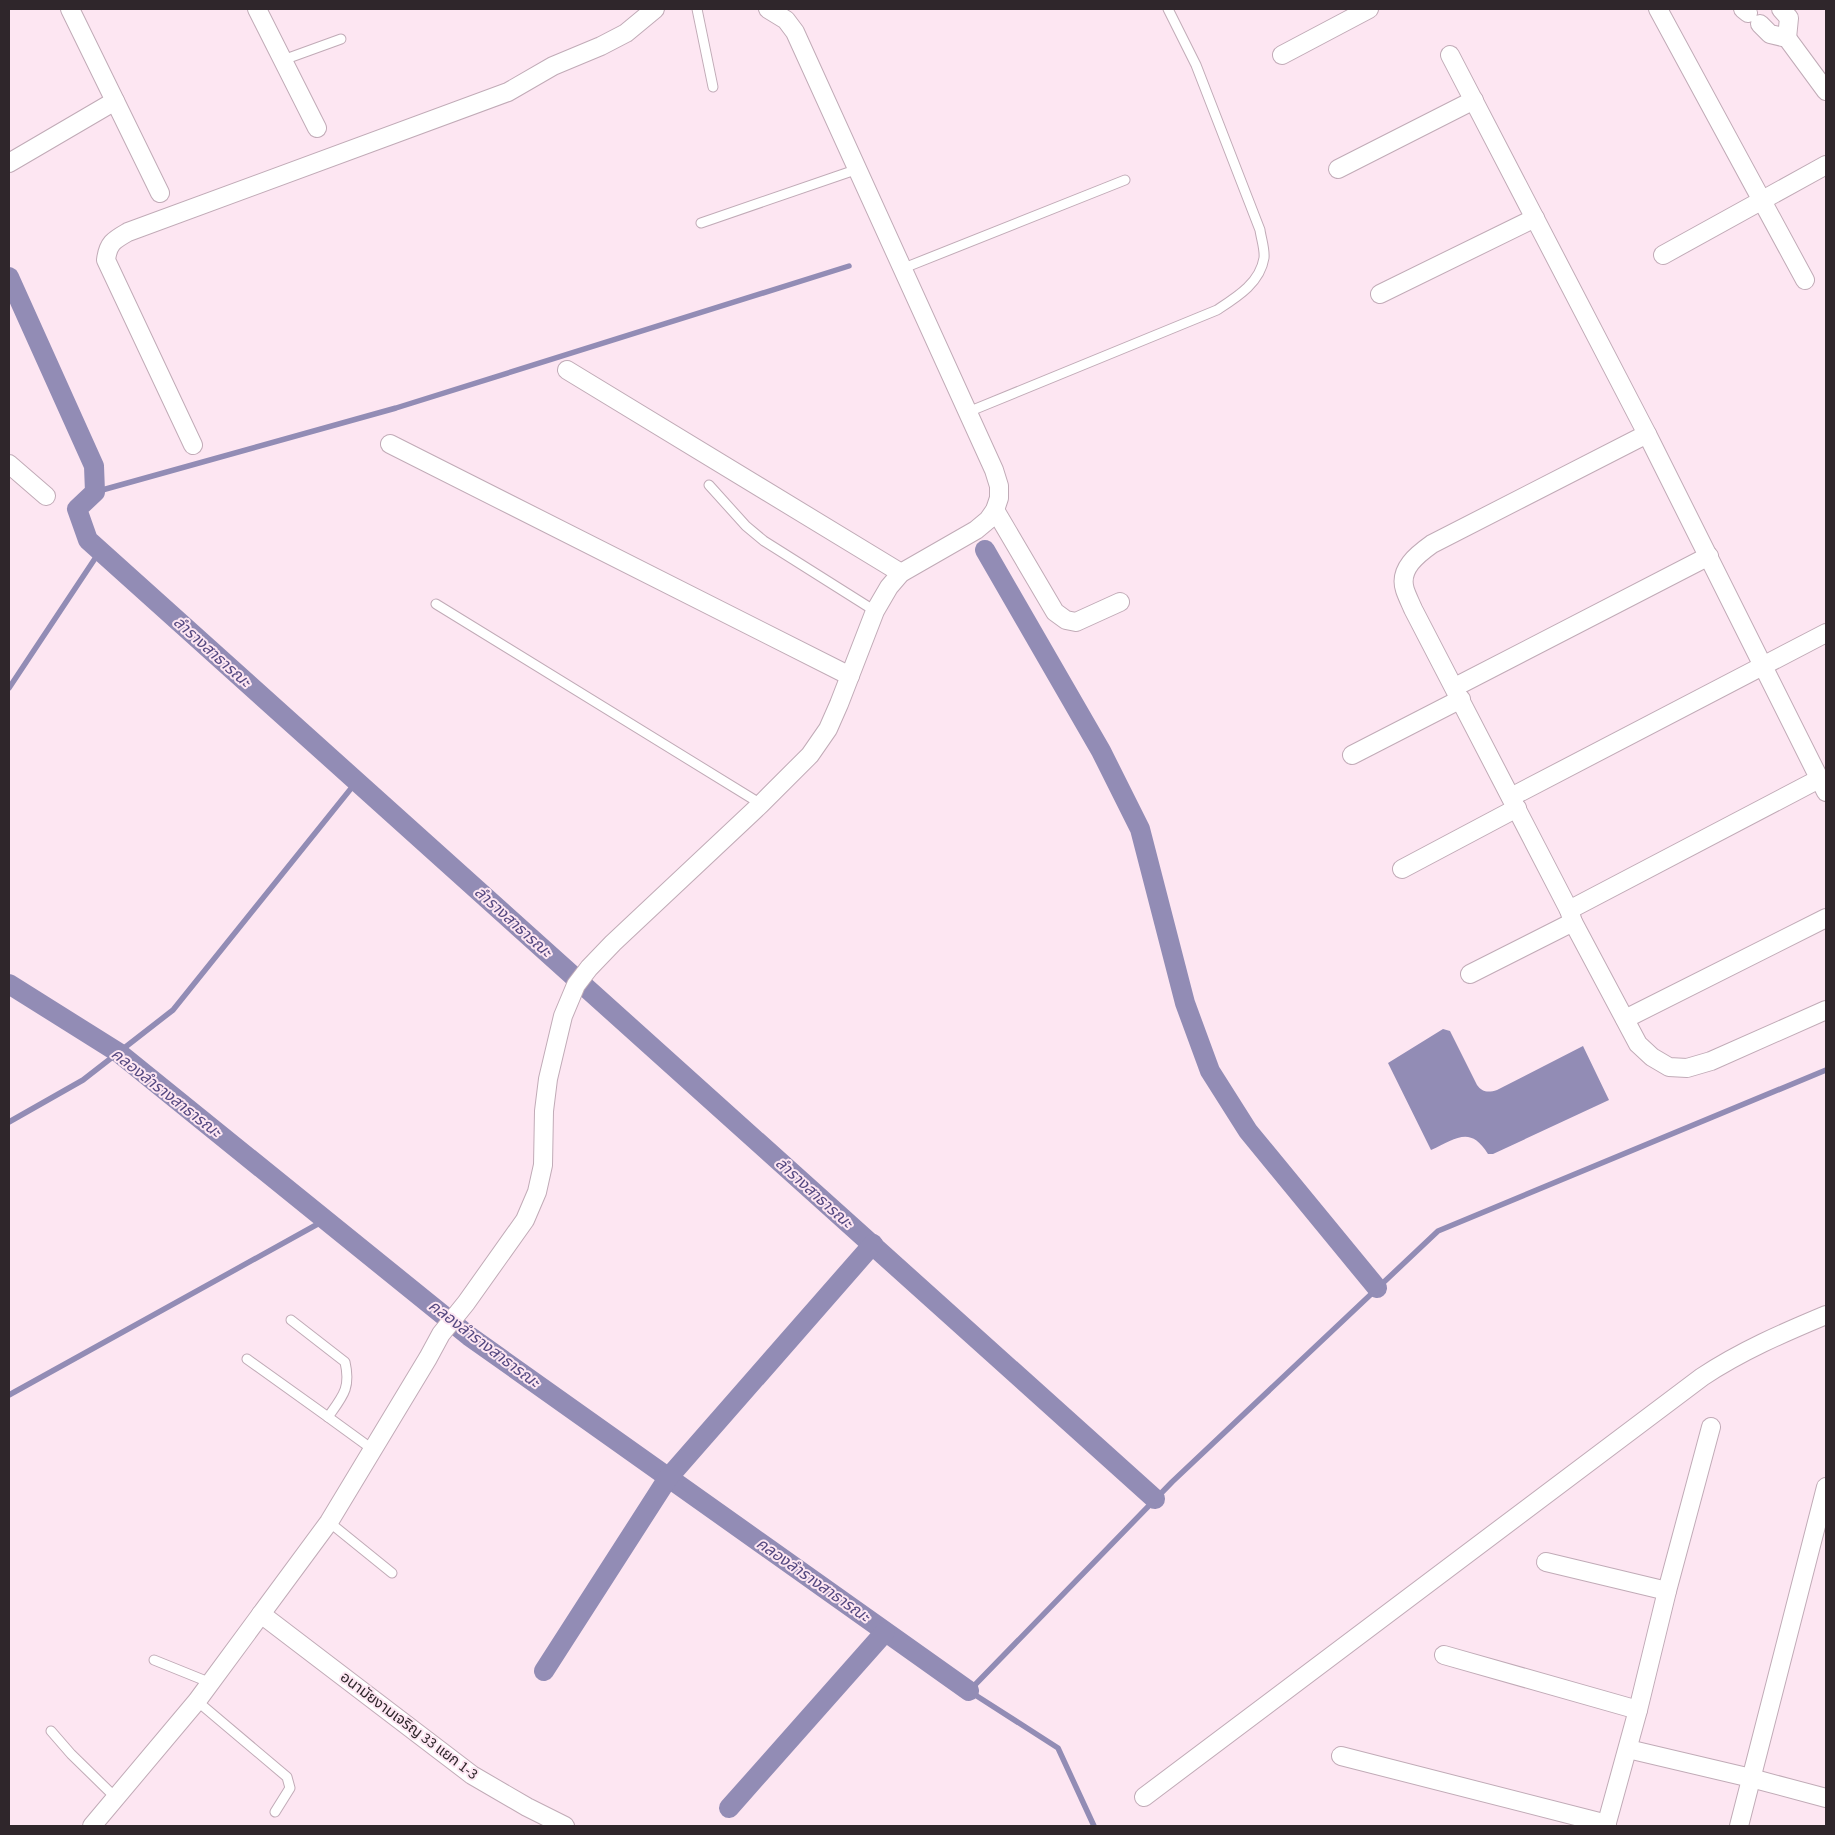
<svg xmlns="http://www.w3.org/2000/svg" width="1835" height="1835" font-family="'Source Sans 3','Noto Sans Thai',sans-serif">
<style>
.water{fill:#928cb5}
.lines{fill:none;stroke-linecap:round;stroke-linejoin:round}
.stream{stroke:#928cb5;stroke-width:5.5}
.canal{stroke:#928cb5;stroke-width:20}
.lane-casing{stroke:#c1abb7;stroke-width:11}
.street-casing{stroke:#c1abb7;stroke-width:20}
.lane{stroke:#fff;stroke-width:9}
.street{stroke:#fff;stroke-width:18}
.labels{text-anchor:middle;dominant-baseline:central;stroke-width:4;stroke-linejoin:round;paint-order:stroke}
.street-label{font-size:15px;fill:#2f262b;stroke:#fde6f2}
.water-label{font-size:16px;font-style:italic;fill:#544880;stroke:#fde6f2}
</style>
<rect width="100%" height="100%" fill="#fde6f2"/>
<!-- water -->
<path class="water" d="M1443,1029L1450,1031L1477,1085C1482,1092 1488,1093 1497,1090L1583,1046L1609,1100L1493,1154H1488C1470,1125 1456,1139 1431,1150L1388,1063Z"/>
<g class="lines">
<!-- stream -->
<g class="stream">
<polyline points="95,492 396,408 849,266"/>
<polyline points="9,688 100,551"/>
<polyline points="9,1122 83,1080 173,1010 357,781"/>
<polyline points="9,1395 325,1220"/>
<polyline points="1094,1826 1058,1748 969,1691 1172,1482 1438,1231 1826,1070"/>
</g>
<!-- canal -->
<g class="canal">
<polyline points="9,277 94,466 95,492 77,509 88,540 1155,1499"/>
<polyline points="985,550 1101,751 1140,829 1185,1003 1210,1071 1248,1131 1377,1288"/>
<polyline points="9,984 119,1053 469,1336 969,1691"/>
<polyline points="544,1671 668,1478 873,1244"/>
<polyline points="729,1808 885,1632"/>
</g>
<defs>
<g id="lane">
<polyline points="697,9 713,87"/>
<polyline points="283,60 341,39"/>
<polyline points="701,223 858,169"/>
<polyline points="904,268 1125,180"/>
<path d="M968,412L1217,310C1237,297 1260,283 1264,258C1265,249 1261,238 1260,230L1196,65L1168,9"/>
<polyline points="709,485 746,526 764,541 875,611"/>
<polyline points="436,604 761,804"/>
<path d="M291,1320L345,1362C351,1388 343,1396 328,1417L372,1449"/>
<polyline points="247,1359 328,1417"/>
<polyline points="329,1522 392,1573"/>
<polyline points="154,1660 211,1683"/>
<polyline points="197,1701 287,1777 290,1788 275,1812"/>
<polyline points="51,1731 71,1754 116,1798"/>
</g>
<g id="street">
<polyline points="70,9 160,193"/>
<polyline points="257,9 317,128"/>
<polyline points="1658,9 1805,280"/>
<polyline points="1743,9 1748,13"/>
<polyline points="1781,9 1789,18 1787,38"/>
<polyline points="1760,24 1770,34 1787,38 1826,91"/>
<polyline points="1282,55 1369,9"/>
<polyline points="1450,55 1647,434"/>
<polyline points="9,163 115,101"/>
<polyline points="1338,169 1474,100"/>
<polyline points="1663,255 1826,165"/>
<polyline points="1380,294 1535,218"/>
<polyline points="567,370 901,573"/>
<polyline points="390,444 850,676"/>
<path d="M193,445L106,260C108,243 114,240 128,232L508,92L553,66L601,46L626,33L655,9"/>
<polyline points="9,464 46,496"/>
<polyline points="995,510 1055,612 1066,620 1076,622 1120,602"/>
<polyline points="1455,687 1709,556"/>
<polyline points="1352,755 1461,699"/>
<path d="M1826,792L1647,434L1432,544C1418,554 1398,569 1405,590C1407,596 1410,602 1413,609L1569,910L1573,922L1638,1044L1652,1057L1669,1067L1687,1068L1711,1061L1826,1010"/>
<polyline points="1511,797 1826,633"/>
<polyline points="1402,869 1517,808"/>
<polyline points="1569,910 1819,779"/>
<polyline points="1470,974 1573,922"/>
<polyline points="1625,1019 1826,918"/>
<polyline points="1546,1562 1667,1591"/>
<polyline points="261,1614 472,1775 527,1807 565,1826"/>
<polyline points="1444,1655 1638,1710"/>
<polyline points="1628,1749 1751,1778 1826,1798"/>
<polyline points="1341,1756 1607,1824"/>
<path d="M1144,1797L1702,1377C1741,1351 1783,1333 1826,1315"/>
<polyline points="92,1826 197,1701 329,1522 428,1358 441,1334 466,1303 525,1220 537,1192 543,1165 544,1111 548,1079 563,1016 576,985 589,968 613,943 761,804 810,755 828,729 839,704 875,611 889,587 901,573 976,530 988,520 995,510 999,498 999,486 994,470 795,32 786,20 768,9"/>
<polyline points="1606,1826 1638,1710 1667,1591 1711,1427"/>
<polyline points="1739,1826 1826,1487"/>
</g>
</defs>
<!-- lane casing -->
<use href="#lane" class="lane-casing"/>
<!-- street casing -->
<use href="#street" class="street-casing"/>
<!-- lane -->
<use href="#lane" class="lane"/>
<!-- street -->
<use href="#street" class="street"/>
</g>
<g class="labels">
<!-- street labels -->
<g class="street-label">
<text transform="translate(409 1726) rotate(37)">อนามัยงามเจริญ 33 แยก 1-3</text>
</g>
<!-- water labels -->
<g class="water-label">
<text transform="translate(212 652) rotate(42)">ลำรางสาธารณะ</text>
<text transform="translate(513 922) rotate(42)">ลำรางสาธารณะ</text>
<text transform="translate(166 1093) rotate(38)">คลองลำรางสาธารณะ</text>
<text transform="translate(814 1193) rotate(42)">ลำรางสาธารณะ</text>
<text transform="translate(484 1344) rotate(37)">คลองลำรางสาธารณะ</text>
<text transform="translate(813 1580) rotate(35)">คลองลำรางสาธารณะ</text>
</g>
</g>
<!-- border -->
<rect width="1835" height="1835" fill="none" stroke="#2f262b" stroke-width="20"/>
</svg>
